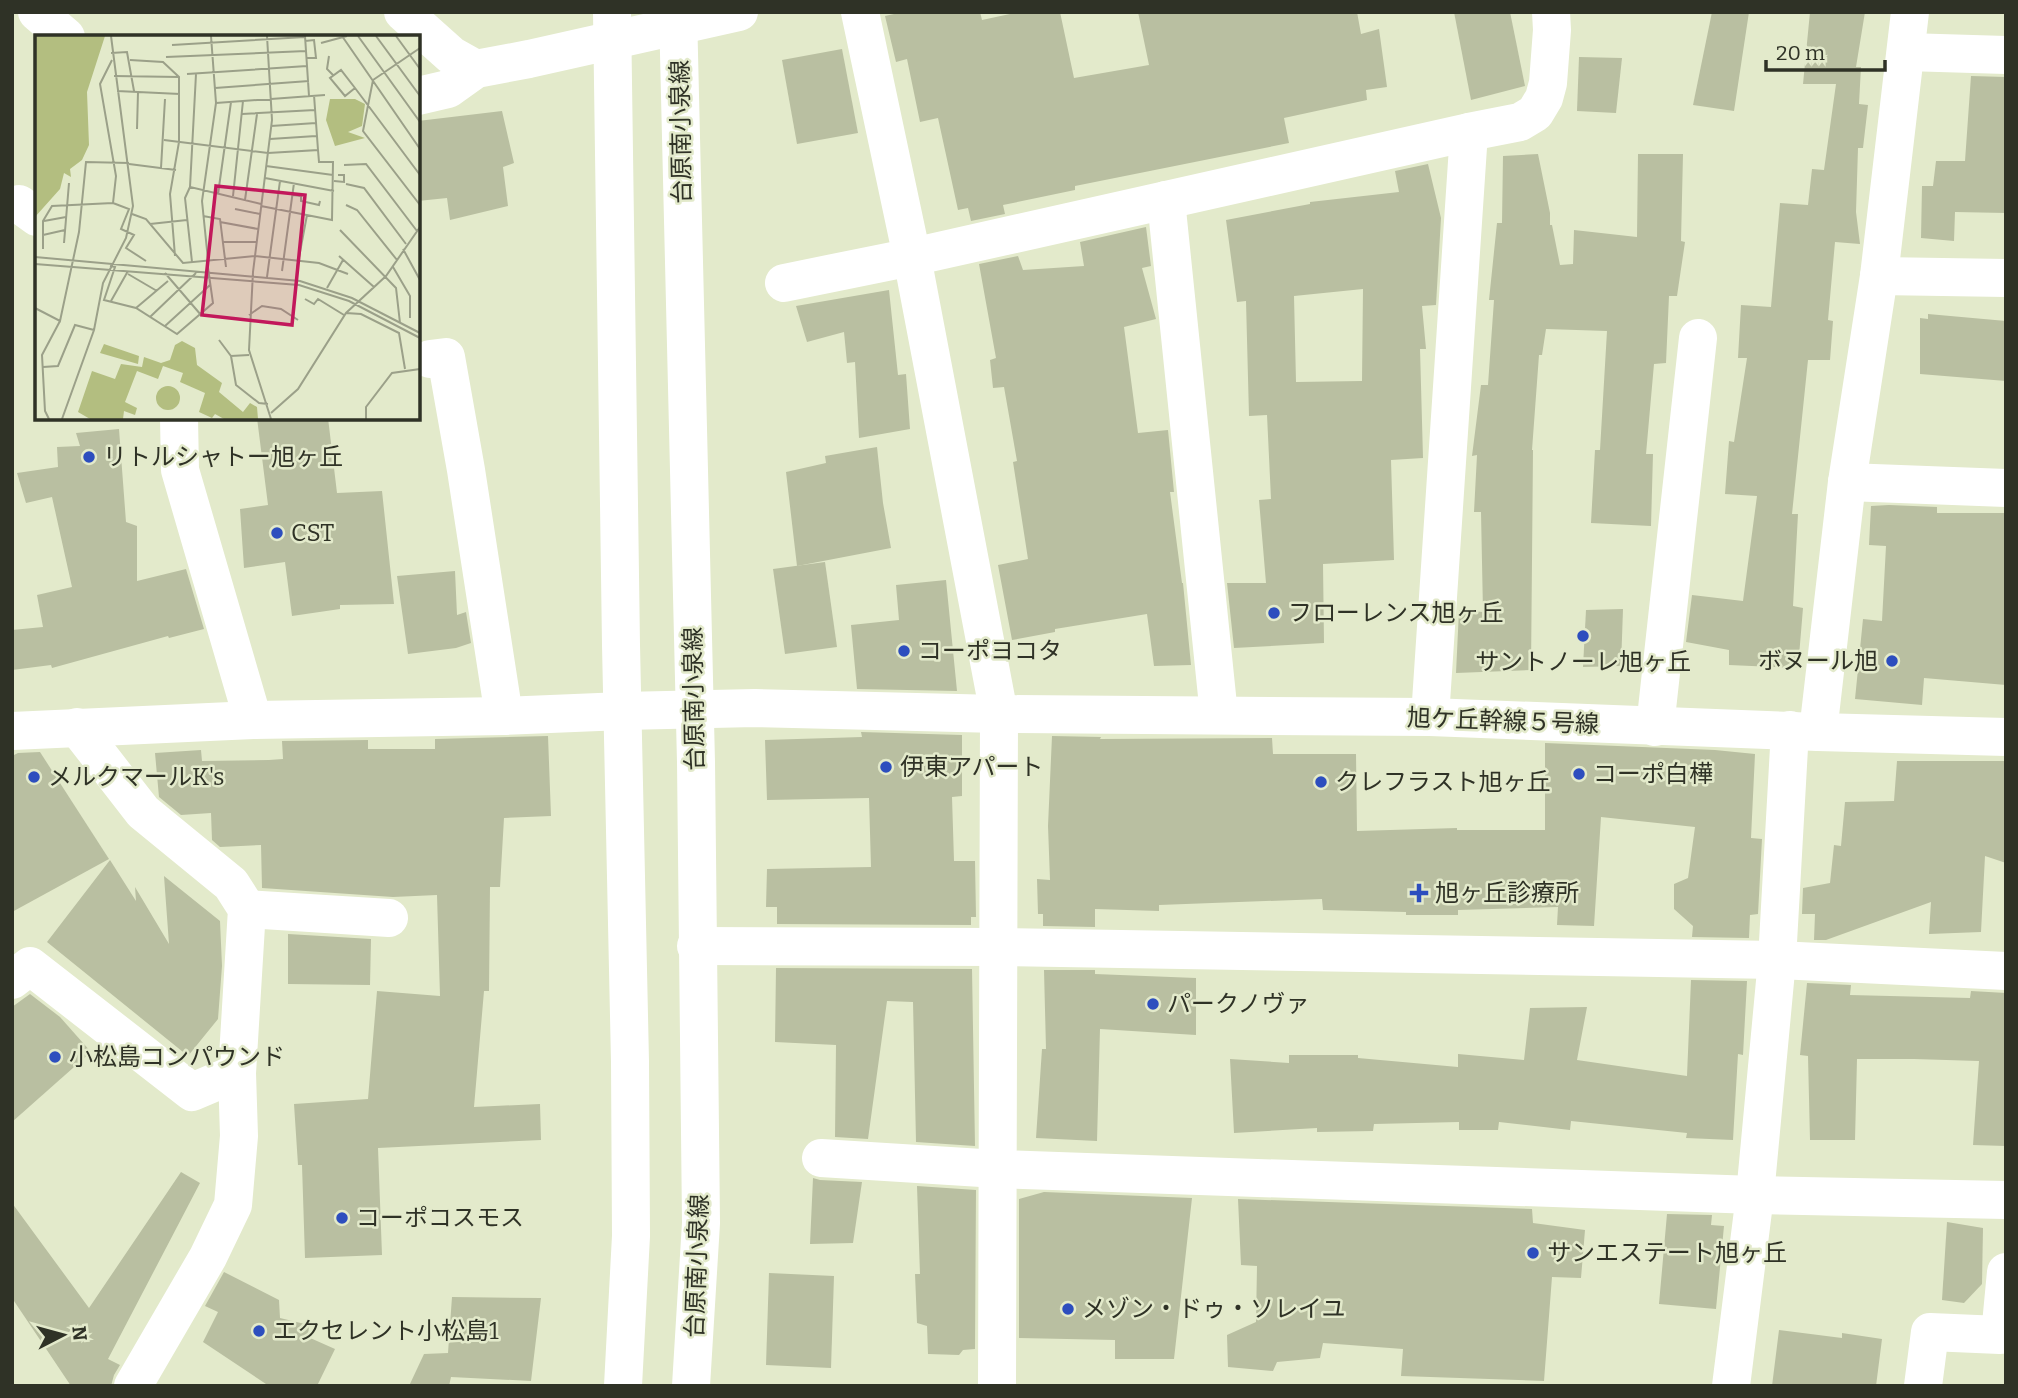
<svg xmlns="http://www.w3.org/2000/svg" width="2018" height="1398" font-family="Bitter,'Noto Sans JP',serif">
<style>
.building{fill:#b9bfa1;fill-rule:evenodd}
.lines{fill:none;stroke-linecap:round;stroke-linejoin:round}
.minor{stroke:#fff;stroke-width:38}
.poi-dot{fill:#2d4ebe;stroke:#e3eacb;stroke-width:2.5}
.labels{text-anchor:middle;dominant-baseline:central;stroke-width:5;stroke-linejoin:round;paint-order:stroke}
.street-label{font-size:24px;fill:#2f3226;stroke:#e3eacb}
.poi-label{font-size:24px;fill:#2f3226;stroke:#e3eacb;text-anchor:start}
.inset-road{fill:none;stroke:#9ba089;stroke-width:2}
.view{fill:#c2185b;fill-opacity:0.15;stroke:#c2185b;stroke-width:3.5}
.inset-edge{fill:none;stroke:#2f3226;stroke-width:3.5}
</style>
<rect width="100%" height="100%" fill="#e3eacb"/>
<!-- building -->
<g class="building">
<polygon points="903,12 980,12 982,20 1019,12 1060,12 1074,78 1149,65 1138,12 1357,12 1361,34 1379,29 1387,87 1366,90 1367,100 1284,118 1289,143 1075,186 1075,190 1003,205 1005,214 971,221 968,208 958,210 938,118 920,122 907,59 896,62 885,16"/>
<polygon points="1454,12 1510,12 1525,86 1471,100"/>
<polygon points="1712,12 1749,12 1734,111 1693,105"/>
<polygon points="1810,12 1865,12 1856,67 1861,67 1859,104 1868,105 1863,148 1858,148 1856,212 1860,244 1835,242 1828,320 1833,321 1830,360 1808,360 1792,514 1798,514 1793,606 1803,608 1798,668 1729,665 1729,650 1686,642 1692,595 1743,601 1757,496 1725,494 1729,441 1734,442 1747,358 1738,358 1741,305 1771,307 1780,203 1808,205 1812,169 1824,170 1836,84 1803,84"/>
<polygon points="842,49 858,133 797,144 782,60"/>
<polygon points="1579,57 1622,58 1616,113 1577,111"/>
<polygon points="1971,76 2006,77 2006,213 1955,212 1954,241 1921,238 1922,186 1933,186 1936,161 1965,161"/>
<polygon points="502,111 514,163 503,167 508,206 450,220 447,198 418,201 418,121"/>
<polygon points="1538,154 1550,213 1550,225 1552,225 1560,265 1573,264 1574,230 1637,237 1638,154 1683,154 1681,241 1685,242 1677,296 1669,296 1666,363 1654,364 1646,454 1653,454 1651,526 1591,523 1595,450 1600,450 1607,331 1546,329 1542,355 1539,355 1532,450 1533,450 1531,670 1456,673 1459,610 1483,612 1481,512 1474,512 1477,455 1472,456 1481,385 1488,385 1494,300 1489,300 1497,223 1502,223 1503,156"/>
<path d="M1428,164L1441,218L1436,305L1422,306L1426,349H1420L1423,458L1391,460L1394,560L1323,564L1324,643L1234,648L1227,583H1266L1259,500L1271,499L1267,415L1249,416L1246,301L1237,302L1226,220L1310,204V202L1399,192L1395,171ZM1363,289L1362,381L1296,382L1294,296Z"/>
<polygon points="1146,227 1151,266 1142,268 1156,319 1124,327 1138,433 1168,430 1174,492 1170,492 1182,583 1183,583 1191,665 1154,666 1147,614 1055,629 1055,632 1012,640 998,565 1028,559 1013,462 1017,461 1004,387 993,388 990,360 996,358 979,264 1018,256 1023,270 1084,266 1080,242"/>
<polygon points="889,290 898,375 906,374 910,429 859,438 855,362 847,363 844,332 807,342 796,306"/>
<polygon points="1928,314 2006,321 2006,381 1920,374 1920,318 1928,319"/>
<polygon points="257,418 328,418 337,493 382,491 394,604 340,605 340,609 292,616 285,562 244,568 240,509 268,505"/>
<polygon points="119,429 126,522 137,526 137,581 186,569 204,629 169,638 168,636 52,668 51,665 12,670 12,630 43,627 37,595 72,587 52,497 26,503 17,473 58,467 57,447 80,446 76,433"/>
<polygon points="877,447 883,503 891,548 797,566 786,472 826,463 825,456"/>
<polygon points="1889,505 1937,507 1937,513 2006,513 2006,685 1924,678 1922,705 1855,699 1863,619 1882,621 1886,546 1869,545 1871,506"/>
<polygon points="825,562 837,647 785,654 773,569"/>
<polygon points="455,571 457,615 466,612 471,643 456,648 408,654 397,576"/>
<polygon points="946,580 957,691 857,689 851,625 899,620 896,585"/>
<polygon points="1623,609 1621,666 1583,667 1586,610"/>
<polygon points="861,732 962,735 962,796 952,797 954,861 975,861 976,917 971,917 971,925 777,924 777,907 766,907 767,869 871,867 869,798 767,800 765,740 862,737"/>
<polygon points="548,736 551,816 504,818 500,887 490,887 489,991 484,991 474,1107 540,1104 541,1140 378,1148 382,1255 305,1258 302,1165 298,1165 294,1104 368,1099 377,991 440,996 437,895 393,897 262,888 261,845 220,847 212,840 211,813 181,815 159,797 155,753 201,750 202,761 269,760 283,759 282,741 368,740 368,749 435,749 435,739"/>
<polygon points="1052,736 1101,737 1100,739 1272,738 1273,754 1356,754 1357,831 1457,828 1457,830 1545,830 1545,743 1715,750 1755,754 1751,838 1762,839 1758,914 1750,915 1749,938 1692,937 1693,926 1674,909 1674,884 1688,878 1695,827 1601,817 1594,926 1557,925 1558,907 1458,910 1458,915 1406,915 1406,912 1323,910 1322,899 1159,905 1159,911 1095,909 1095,927 1043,926 1043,914 1038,914 1037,879 1050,880 1048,826"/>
<polygon points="40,752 109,859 12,912 12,756 18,753"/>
<polygon points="1897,761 2006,761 2006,863 1985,856 1981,932 1929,934 1931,902 1826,940 1814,940 1815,914 1802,914 1803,888 1830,883 1834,845 1841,846 1845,802 1894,801"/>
<polygon points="110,860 136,901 135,887 169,944 164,876 220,921 222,966 218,1019 188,1056 47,942"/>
<polygon points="288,934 371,939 370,985 288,984"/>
<polygon points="776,968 972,969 975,1146 916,1142 913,1002 887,1001 868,1139 835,1137 836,1045 775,1042"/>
<polygon points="1044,970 1095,970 1095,974 1196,978 1196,1035 1100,1029 1097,1141 1036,1138 1042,1049 1046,1049"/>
<polygon points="1691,980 1747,981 1743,1055 1738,1054 1733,1140 1686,1138 1687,1133 1571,1121 1570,1130 1499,1122 1498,1130 1459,1130 1459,1122 1374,1124 1373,1131 1317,1132 1317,1128 1234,1133 1230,1059 1289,1063 1289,1055 1358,1055 1358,1058 1458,1067 1458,1054 1524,1060 1530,1008 1587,1007 1577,1060 1687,1076"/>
<polygon points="1807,983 1851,985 1850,995 1970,998 1971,991 2006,993 2006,1146 1973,1145 1979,1061 1914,1059 1857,1059 1855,1140 1810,1140 1808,1056 1800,1055"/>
<polygon points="30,994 60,1017 91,1052 12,1122 12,1007"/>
<polygon points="181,1172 200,1183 108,1359 120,1365 114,1375 111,1386 71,1386 12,1298 12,1203 89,1308"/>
<polygon points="813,1178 820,1180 862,1182 853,1243 810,1244"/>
<polygon points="917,1186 976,1190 975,1349 963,1350 959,1355 928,1354 927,1326 917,1323 915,1274 920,1274"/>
<polygon points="1044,1192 1192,1198 1174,1359 1115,1359 1115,1340 1019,1338 1019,1199"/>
<polygon points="1238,1199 1532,1209 1533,1223 1585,1230 1581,1278 1552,1277 1544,1381 1401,1376 1403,1349 1323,1343 1320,1358 1277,1362 1273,1371 1228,1367 1227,1335 1256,1322 1257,1266 1241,1265"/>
<polygon points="1667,1214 1712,1215 1711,1225 1724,1226 1716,1309 1659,1304"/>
<polygon points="1947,1222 1983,1228 1982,1284 1964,1303 1942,1300"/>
<polygon points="224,1272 279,1300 280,1318 309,1325 308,1337 335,1349 317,1386 269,1386 203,1342 218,1312 205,1306"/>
<polygon points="769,1273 834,1276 831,1368 766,1365"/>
<polygon points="452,1297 541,1298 531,1381 451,1377 449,1386 409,1386 424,1354 448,1353"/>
<polygon points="1779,1330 1842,1338 1842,1333 1882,1339 1876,1386 1772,1386"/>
</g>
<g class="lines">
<!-- minor -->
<g class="minor">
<polyline points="37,12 66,37"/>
<polyline points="403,12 451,55 476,69"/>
<polyline points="612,12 621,645 630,1062 631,1236 623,1386"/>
<polyline points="678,12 696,762 701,1223 691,1386"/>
<polyline points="860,12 912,257 999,714 997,1386"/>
<polyline points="1906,52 2006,55"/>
<polyline points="418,96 448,89 476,69 529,59 739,12"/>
<polyline points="1166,200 1219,715"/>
<polyline points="19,204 37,217"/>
<polyline points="1879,276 2006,278"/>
<polyline points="784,283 912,257 1469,132 1520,122 1535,113 1544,98 1548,83 1552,30 1551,12"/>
<polyline points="430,359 446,357 466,470 504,716"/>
<polyline points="179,418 180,470 253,720"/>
<polyline points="1847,482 2006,488"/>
<polyline points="1430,717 1469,132"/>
<polyline points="77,727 143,812 231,884 247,909 237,1073 239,1136 233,1205 208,1257 133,1386"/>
<polyline points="1655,727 1698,338"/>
<polyline points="12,731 253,720 504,716 623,711 755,708 999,714 1430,717 1818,732 2006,737"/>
<polyline points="1818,732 1847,482 1879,276 1910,12"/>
<polyline points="247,909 389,918"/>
<polyline points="696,946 998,947 1777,960 2006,971"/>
<polyline points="12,980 30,966 192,1092 237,1073"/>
<polyline points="821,1158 998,1169 1755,1195 2006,1200"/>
<polyline points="1731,1386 1755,1195 1777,960 1790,730"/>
<polyline points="1923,1386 1930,1332 2000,1335 2006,1272"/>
</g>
</g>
<!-- markers -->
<g class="poi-dot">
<circle cx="89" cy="457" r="7"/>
<circle cx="277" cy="533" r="7"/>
<circle cx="1274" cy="613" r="7"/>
<circle cx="1583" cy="636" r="7"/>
<circle cx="904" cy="651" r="7"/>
<circle cx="1892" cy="661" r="7"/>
<circle cx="886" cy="767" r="7"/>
<circle cx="1579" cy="774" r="7"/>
<circle cx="34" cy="777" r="7"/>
<circle cx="1321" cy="782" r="7"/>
<path d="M1415.5 882.5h7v7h7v7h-7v7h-7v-7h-7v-7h7z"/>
<circle cx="1153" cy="1004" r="7"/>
<circle cx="55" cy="1057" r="7"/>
<circle cx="342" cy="1218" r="7"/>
<circle cx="1533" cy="1253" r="7"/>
<circle cx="1068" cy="1309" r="7"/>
<circle cx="259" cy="1331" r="7"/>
</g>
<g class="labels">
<!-- street labels -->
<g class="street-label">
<text transform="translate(681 132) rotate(-91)">台原南小泉線</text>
<text transform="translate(694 699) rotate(-91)">台原南小泉線</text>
<text transform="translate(1503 721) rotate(2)">旭ケ丘幹線５号線</text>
<text transform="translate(697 1266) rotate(-88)">台原南小泉線</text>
</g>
<!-- poi labels -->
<g class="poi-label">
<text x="103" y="457">リトルシャトー旭ヶ丘</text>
<text x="291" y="533">CST</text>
<text x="1288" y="613">フローレンス旭ヶ丘</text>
<text x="918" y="651">コーポヨコタ</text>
<text x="1878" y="661" text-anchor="end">ボヌール旭</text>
<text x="1583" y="662" text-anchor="middle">サントノーレ旭ヶ丘</text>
<text x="900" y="767">伊東アパート</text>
<text x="1593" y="774">コーポ白樺</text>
<text x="48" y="777">メルクマールK's</text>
<text x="1335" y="782">クレフラスト旭ヶ丘</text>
<text x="1435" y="893">旭ヶ丘診療所</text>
<text x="1167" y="1004">パークノヴァ</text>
<text x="69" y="1057">小松島コンパウンド</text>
<text x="356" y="1218">コーポコスモス</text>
<text x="1547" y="1253">サンエステート旭ヶ丘</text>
<text x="1082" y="1309">メゾン・ドゥ・ソレイユ</text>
<text x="273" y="1331">エクセレント小松島1</text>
</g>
</g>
<!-- overview -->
<g transform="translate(35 35)">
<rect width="385" height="385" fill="#e3eacb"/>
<path d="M0,1H70L52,57L54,110L47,125L35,134L36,142L29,138L25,154L0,182ZM295,64H320L330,69L327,91L313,97L330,103L300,111L291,85ZM147,306L160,313L162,330L187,348L184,357L208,377L215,368L222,372L223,384H189L180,379L177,383L164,377L170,358L145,347L148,338L128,331L123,344L102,336L90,367L102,373L100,380L89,376L88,384H55L43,377L57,336L80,344L86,329L107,332L109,322L126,328L135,325L140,310ZM69,309L104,321L103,329L65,318ZM121 363a12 12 0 1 1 24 0a12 12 0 1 1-24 0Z" fill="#b3be80"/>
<path class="inset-road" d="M232,1L237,85L218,237L214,315L236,384M270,1L274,61M307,1L385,114M323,1L385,87M341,1L385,61M361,1L385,34M270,6L279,5L281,23H272M286,8L312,1M137,10L270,2M385,13L338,45L328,96L385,170M76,18L92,17L99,56M294,21L292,34L298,40M131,22L271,16M77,25L65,49L81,141L78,168L94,174L86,194L99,200L91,213L111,226M95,25L128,27L144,42V107L135,159L140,221M152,39L272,31M161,39L155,152L226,169M79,41L144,42M180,53L274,46M320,53L310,61L295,43L306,35L320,53L332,69L385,140M82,56L145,59M181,68L290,60M207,79L280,75M236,91L281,88M102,94L103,57M235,104L281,101M129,105L233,118L283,115L279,60M94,129L141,135M309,130L331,129L382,196M231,131L298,140M126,133L130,64M230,143L299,156M299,146L309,147V140H303M311,149L329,153L371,209M155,152L150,163L157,227M183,159L196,67M258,160L266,161V166L284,170L285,166M198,161L208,66M210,165L222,79M311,170L322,175L362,225M226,171L297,185L298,127H284L283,115M200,174L225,179M97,179L111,184L148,228L220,221L284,228L313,239M168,181L185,184L191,232M9,186L31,182M185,187L223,194M115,189L152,185M305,195L361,253L365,288M8,200L30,195M188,207H221M29,208L34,148M8,214V186L17,171L78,168M368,214L385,245M304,221L339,252M0,222L265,246L317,263L385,298M173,225L167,166L181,68L176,1M0,229L264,250L314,266L385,303M75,231L80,232L69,265L101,273L142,299L178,268L172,226M358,232L375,261V283M262,233L272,180M247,236L259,148M130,238L166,280M93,239L122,256M232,242L245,146M292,253L308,225M270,264L279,269L283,264L309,280M76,266L93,236M0,273L25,286L44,197L51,127L94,128M101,273L133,246M311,278L326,279L364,298L370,334M214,280L227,271L246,274L263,285M115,282L161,238M130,291L175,250M184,305L196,321L214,320M196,321L201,350L224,368L233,369M8,332L23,331L40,290L59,295M236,378L263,354L311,278L351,241L385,192M14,384L10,376L7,320L25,286M27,384L59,295L68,248L91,203L98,171L76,1M331,384V372L357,338L385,334"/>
<path class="view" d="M181,151L270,160L257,290L167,280Z"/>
<rect width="385" height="385" class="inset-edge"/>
</g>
<!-- border -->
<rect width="2018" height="1398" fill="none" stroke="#2f3226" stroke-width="28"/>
<!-- north arrow -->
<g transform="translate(63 1335) rotate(84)" stroke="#e3eacb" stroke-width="5" paint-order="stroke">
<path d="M0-5L12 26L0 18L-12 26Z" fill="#2f3226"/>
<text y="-10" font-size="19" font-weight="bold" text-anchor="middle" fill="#2f3226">N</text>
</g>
<!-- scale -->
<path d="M1766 60v10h119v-10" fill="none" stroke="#2f3226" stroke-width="3.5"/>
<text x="1776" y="60" font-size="21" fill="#2f3226" stroke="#e3eacb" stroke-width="5" paint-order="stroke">20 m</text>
</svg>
